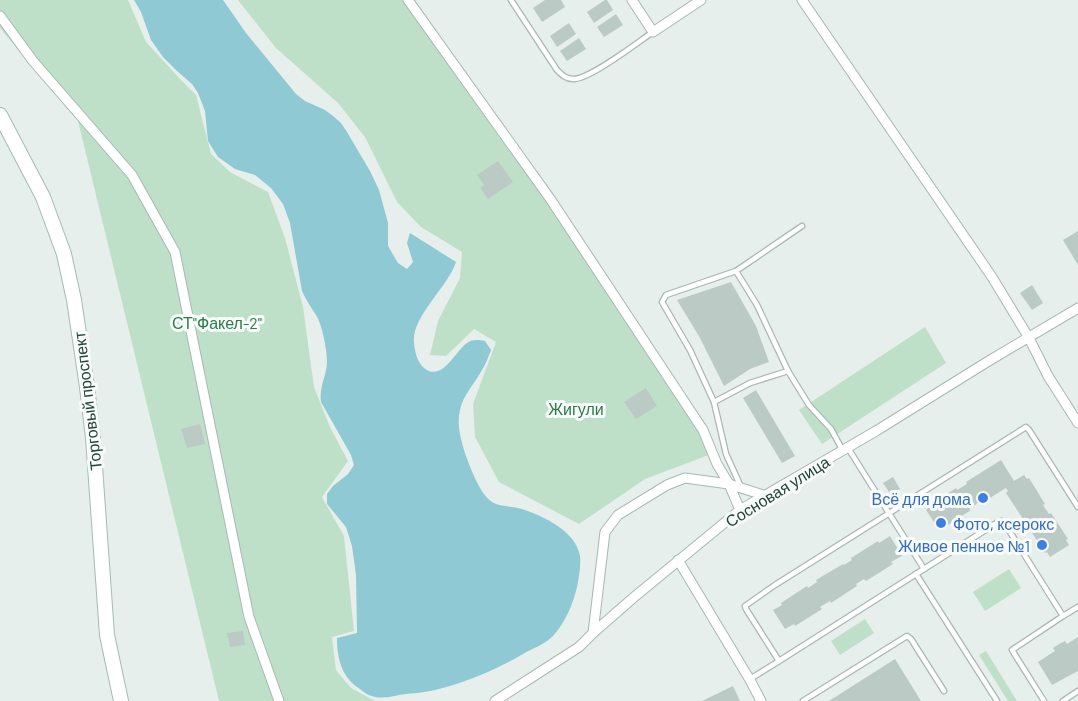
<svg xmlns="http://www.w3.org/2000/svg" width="1078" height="701" font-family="Barlow,sans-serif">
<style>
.green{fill:#bfe0c8}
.water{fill:#8ec9d4}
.building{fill:#bbcac4}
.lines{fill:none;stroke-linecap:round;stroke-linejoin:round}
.lane-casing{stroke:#a8b8b2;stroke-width:7}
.street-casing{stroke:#a8b8b2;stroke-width:11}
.secondary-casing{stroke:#a4bbb3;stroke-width:16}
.lane{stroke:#fff;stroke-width:4.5}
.street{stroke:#fff;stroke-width:9}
.secondary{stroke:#fff;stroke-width:14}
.shop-dot{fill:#3f7fe0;stroke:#f7fbf9;stroke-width:2}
.labels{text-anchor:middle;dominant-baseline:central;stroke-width:6;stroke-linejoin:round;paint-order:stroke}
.park-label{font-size:16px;fill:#2d7a4b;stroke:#f7fbf9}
.street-label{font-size:16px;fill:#24423a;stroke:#f7fbf9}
.shop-label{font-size:16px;fill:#366cbe;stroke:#f7fbf9;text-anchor:end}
</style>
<rect width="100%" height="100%" fill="#e6efeb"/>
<!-- green -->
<g class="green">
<polygon points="0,0 128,0 146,42 182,81 196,95 211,154 230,172 268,192 285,238 303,307 314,387 330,427 348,461 322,497 344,536 354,631 332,637 336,670 351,688 375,701 219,701 78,121 0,28"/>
<polygon points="238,0 415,0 707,426 714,453 645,479 579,524 499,482 475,437 473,404 496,342 474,329 446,356 430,355 438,321 460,278 462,252 421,227 397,202 365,137 338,103 276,48"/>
<polygon points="925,327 946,363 822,444 799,410"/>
<polygon points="1009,569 1021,588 985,611 973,592"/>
<polygon points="865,619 874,633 840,655 831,641"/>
<polygon points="986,651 1017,701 1008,701 979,655"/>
</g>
<!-- water -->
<path class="water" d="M134,0H223L246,33L296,94L305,101L325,110L333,116L341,123L347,132L370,171L379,190L388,223V246L398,263L407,269L413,262L407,243L410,233L456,262C448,287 411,317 414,343C415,352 417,362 424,368C442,383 456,350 467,343C473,339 478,340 485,341L491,350C488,357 486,364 482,370C475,383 463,395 460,410C456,426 462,444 467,459C472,471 480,494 492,502C500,507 513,506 522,509C543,516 576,531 580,556C581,565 579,577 577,587C573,604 565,623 553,636C544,645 533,648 523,654C496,670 465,683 435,690C423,693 411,693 399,695C390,697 381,699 372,696C367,695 364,692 360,689C342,678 337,659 337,638L357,633L356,575L352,546L346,527L327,504V494L333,486L348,474L354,465L351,455L321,402C319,385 327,376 327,361C327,350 322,324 316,315C311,307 306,300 302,291L290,223L283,204L271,188L255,175L235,169L218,157L208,141L205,111L198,93L192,84L177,71L163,57L151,40L141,12Z"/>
<!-- building -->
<g class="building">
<polygon points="545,0 561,0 565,7 542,22 533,8"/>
<polygon points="605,0 607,0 613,10 594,23 587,12"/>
<polygon points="616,14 623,25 604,37 597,27"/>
<polygon points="569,23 576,34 557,47 550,36"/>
<polygon points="579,38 586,49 567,61 560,51"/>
<polygon points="498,161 513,182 488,199 480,188 484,185 477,175"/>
<polygon points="1078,231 1078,265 1063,240"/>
<polygon points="731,282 756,326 769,362 750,369 724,386 700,338 677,300"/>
<polygon points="1032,285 1043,303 1032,310 1020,293"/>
<polygon points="646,388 657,406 636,419 624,402"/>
<polygon points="756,390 795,456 782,463 743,398"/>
<polygon points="200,424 205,444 187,448 181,429"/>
<polygon points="1001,460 1014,481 1024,475 1027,479 1029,478 1045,504 1043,505 1049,514 1051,513 1068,539 1066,540 1069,545 1050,557 1047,552 1045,553 1029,528 1031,526 1025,517 1023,519 1006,493 1008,491 1006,488 980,504 979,502 969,509 971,510 945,527 943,525 938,528 926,510 931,506 930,505 956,488 957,490 967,484 966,482"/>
<polygon points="893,477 900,489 891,495 883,483"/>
<polygon points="890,536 902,556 891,562 893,564 866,581 864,579 856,584 857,586 831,603 830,601 820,607 822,609 795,626 794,624 785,629 773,610 782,605 781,603 807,586 808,588 817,582 816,580 843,564 844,565 852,560 851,558 878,541 879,543"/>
<polygon points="243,631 245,645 230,647 227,633"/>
<polygon points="1078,637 1078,671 1052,685 1038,662 1055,651 1053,648 1059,644 1065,641 1067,644"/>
<polygon points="895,659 921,701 829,701"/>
<polygon points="733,686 740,701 702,701"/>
</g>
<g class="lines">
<defs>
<g id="lane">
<path d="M511,0L557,70C562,75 566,79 573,79C589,80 638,42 653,32"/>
<polyline points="736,271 757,305 788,371 809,405 831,429 843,451"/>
<polyline points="714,402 750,383 788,371"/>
<polyline points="848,448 924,569"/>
<polyline points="741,487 726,454 714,402 690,350 662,302 666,295 736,271 802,226"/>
<polyline points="916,574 997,701"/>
<polyline points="1063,616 1078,607"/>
<polyline points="750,679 779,661"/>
<polyline points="803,701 907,636 911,639 944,691"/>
<polyline points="1044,701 1012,650 1063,616 1005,524 1002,521 998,522 779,661 746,609 745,606 775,585 1026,427 1029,430 1078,507"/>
<polyline points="1063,701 1078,691"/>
</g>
<g id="street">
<polyline points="408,0 551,200 703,430 717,464 729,484 740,510"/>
<polyline points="632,0 653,32 701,0"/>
<polyline points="802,0 992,277 1029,338 1048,376 1078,423"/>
<polyline points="0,16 33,61 132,175 175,252 249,617 279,701"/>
<polyline points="678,560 750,680 761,701"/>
<polyline points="593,633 605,532 618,515 667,485 685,478 729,484 766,496"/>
<polyline points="495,701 579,647 593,633 633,598 740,510 876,431 987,362 1078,308"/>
</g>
<polyline id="secondary" points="0,115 43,197 64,254 74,300 87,387 93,438 107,635 121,701"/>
</defs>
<!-- lane casing -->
<use href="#lane" class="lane-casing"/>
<!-- street casing -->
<use href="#street" class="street-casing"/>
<!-- secondary casing -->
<use href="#secondary" class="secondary-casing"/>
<!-- lane -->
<use href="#lane" class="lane"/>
<!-- street -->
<use href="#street" class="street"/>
<!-- secondary -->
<use href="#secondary" class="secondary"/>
</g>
<!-- markers -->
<g class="shop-dot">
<circle cx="983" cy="498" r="6"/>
<circle cx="941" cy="523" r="6"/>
<circle cx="1042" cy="545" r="6"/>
</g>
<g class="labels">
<!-- park labels -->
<g class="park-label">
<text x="217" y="322">СТ"Факел-2"</text>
<text x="576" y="408">Жигули</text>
</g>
<!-- street labels -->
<g class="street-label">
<text transform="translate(87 401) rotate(-97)">Торговый проспект</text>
<text transform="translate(777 491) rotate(-32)">Сосновая улица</text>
</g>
<!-- shop labels -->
<g class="shop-label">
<text x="971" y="498">Всё для дома</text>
<text x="953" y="523" text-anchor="start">Фото, ксерокс</text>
<text x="1030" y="545">Живое пенное №1</text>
</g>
</g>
</svg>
